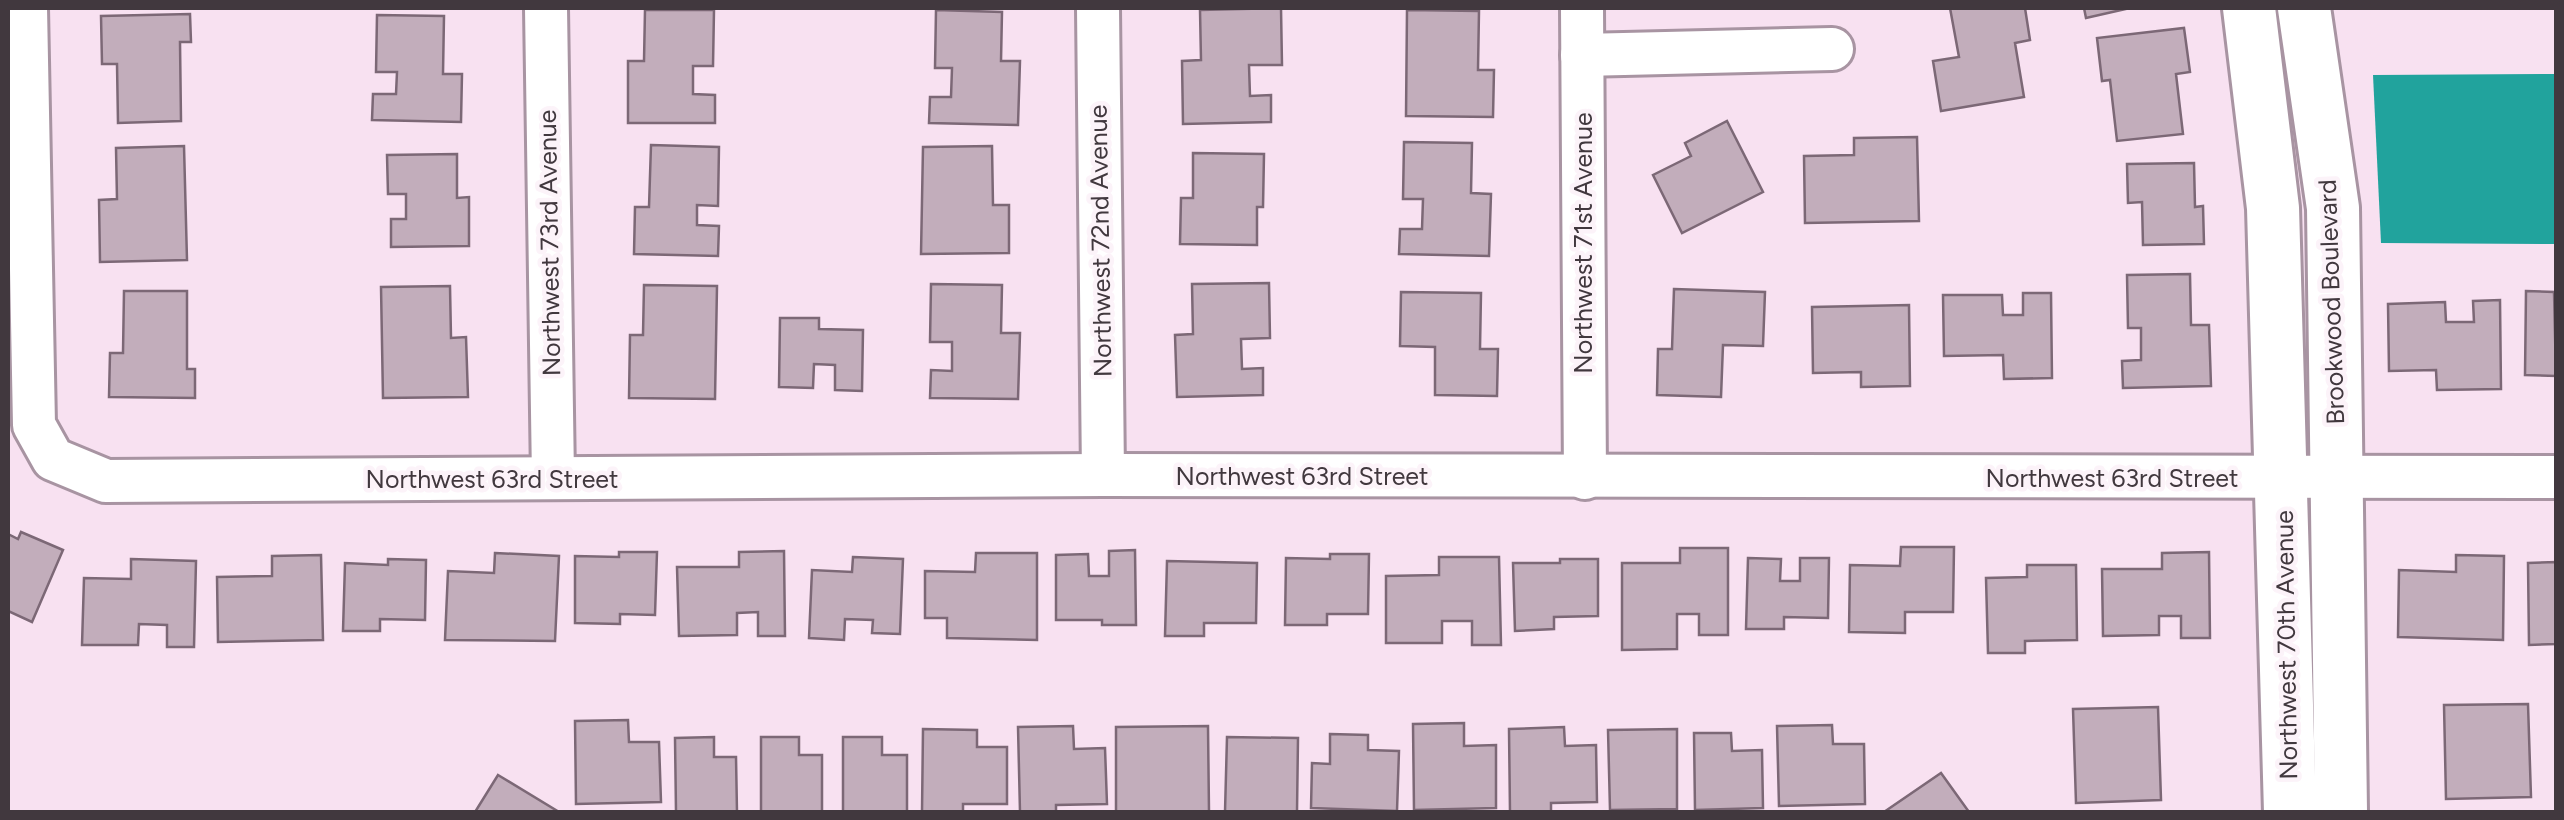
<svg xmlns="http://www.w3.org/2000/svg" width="2564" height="820" font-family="Figtree,sans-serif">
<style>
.water{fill:#21a39d}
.building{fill:#c2adbb;stroke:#7c6876;stroke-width:2.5}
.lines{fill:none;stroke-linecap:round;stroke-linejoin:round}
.minor-casing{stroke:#a894a2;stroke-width:48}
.tertiary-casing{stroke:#a894a2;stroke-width:58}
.minor{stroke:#fff;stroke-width:42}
.tertiary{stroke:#fff;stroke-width:52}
.labels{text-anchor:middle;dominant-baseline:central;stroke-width:9;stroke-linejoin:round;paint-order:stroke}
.street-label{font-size:25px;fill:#41383e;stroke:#fcf3f9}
</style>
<rect width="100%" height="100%" fill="#f8e1f1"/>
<!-- water -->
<polygon class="water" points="2556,74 2556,244 2381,243 2373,75"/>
<!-- building -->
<g class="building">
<polygon points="1281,8 1282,65 1249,65 1250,96 1271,95 1271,122 1183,124 1182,61 1201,60 1200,10"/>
<polygon points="1950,8 2025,8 2030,40 2015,43 2024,97 1941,111 1933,61 1959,57"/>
<polygon points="2084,8 2130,8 2086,18"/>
<polygon points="645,10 714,10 713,66 693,66 693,94 715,95 715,123 628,123 628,61 644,61"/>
<polygon points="936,10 1002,12 1001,61 1020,61 1018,125 929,123 930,97 951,97 952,68 935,68"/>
<polygon points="1407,10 1479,11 1478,70 1494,70 1493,117 1406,116"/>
<polygon points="190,14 191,42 180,42 181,121 118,123 117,64 102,64 101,16"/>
<polygon points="377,15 444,16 443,74 462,74 461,122 372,120 373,94 396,94 397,72 376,72"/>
<polygon points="2184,28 2190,72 2176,74 2183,134 2117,141 2110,80 2102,81 2097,38"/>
<polygon points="1727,121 1763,192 1682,233 1653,175 1691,156 1685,143"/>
<polygon points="1917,137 1919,221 1805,223 1804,156 1854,155 1854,138"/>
<polygon points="1404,142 1472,143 1471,193 1491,194 1489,256 1399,254 1400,229 1422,229 1423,199 1403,199"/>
<polygon points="651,145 719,147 718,206 697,205 697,225 719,226 718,256 634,254 635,207 649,207"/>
<polygon points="184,146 187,260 100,262 99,200 117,199 116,148"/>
<polygon points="992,146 993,205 1009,205 1009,253 921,254 923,147"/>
<polygon points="1193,153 1264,154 1263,207 1257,207 1257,245 1180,244 1181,198 1193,198"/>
<polygon points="457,154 457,198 469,197 469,246 391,247 391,219 406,219 406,194 388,194 387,155"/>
<polygon points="2194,163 2195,207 2203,206 2204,244 2143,245 2142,202 2128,203 2127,164"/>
<polygon points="2190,274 2191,325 2209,325 2211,386 2123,388 2122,361 2141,360 2141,328 2128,328 2127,275"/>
<polygon points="1269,283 1270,338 1241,339 1242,369 1263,368 1263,395 1177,397 1175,335 1193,334 1192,284"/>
<polygon points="931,284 1002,285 1001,333 1020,333 1018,399 930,398 931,370 952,371 952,342 930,342"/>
<polygon points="644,285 717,286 715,399 629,398 630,335 643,335"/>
<polygon points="450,286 451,338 466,337 468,397 383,398 381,287"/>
<polygon points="1674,289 1765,292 1763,346 1723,345 1721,397 1657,395 1658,349 1672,349"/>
<polygon points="124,291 187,291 187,369 195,369 195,398 109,397 110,353 123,353"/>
<polygon points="2526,291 2554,292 2556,376 2525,375"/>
<polygon points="1401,292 1481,293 1480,349 1498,349 1497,396 1435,395 1435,347 1400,346"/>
<polygon points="2023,293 2051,293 2052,378 2004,379 2003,355 1944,356 1943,295 2002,295 2003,315 2023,315"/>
<polygon points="2500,300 2501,389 2437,390 2436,370 2389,371 2388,304 2445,302 2446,322 2474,322 2473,301"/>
<polygon points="1909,305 1910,386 1861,387 1861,372 1813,373 1812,307"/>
<polygon points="780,318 819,318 819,329 863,330 862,391 835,390 835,365 814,364 813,388 779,387"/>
<polygon points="21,532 63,550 32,622 8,611 8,534 18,539"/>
<polygon points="1901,547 1954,547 1953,612 1905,612 1905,633 1849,632 1850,565 1900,566"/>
<polygon points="1680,548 1728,548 1728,635 1699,635 1699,614 1677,614 1677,649 1622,650 1622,563 1680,563"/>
<polygon points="1135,550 1136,625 1102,625 1102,620 1056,620 1056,555 1088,554 1089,576 1109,576 1109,551"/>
<polygon points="784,551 785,636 758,636 758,612 737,613 737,635 679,636 677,567 739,567 739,552"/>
<polygon points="619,552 657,552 655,615 620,614 620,624 575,623 575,556 619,557"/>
<polygon points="2209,552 2210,638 2181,638 2181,616 2159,616 2159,635 2103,636 2102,569 2162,569 2162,553"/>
<polygon points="495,553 559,556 555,641 445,640 448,571 494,573"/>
<polygon points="976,553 1037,553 1037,640 947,638 947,618 925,618 925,571 975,572"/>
<polygon points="1330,554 1369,554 1368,614 1327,614 1327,625 1285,625 1286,558 1330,559"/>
<polygon points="321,555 323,640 218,642 217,577 272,576 272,556"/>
<polygon points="2456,555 2504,556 2503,640 2398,637 2399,570 2456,572"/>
<polygon points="853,557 903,559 900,634 872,633 873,620 845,619 844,640 809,638 812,570 852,572"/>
<polygon points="1439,557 1499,557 1501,645 1472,645 1472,621 1442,621 1442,643 1386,643 1386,576 1439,575"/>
<polygon points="1748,558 1781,559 1780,581 1800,581 1800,558 1829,558 1828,618 1784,617 1784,629 1746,629"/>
<polygon points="131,559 196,561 194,647 167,647 167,625 139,624 138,645 82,645 84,578 131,579"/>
<polygon points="388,559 426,560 425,620 380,619 380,631 343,631 345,563 388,565"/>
<polygon points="1560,559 1598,559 1598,616 1554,617 1554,629 1515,631 1513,563 1560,563"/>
<polygon points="1167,561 1257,563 1256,623 1204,623 1204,636 1165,636"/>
<polygon points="2556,562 2556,644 2529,645 2528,563"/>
<polygon points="2027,565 2076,565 2077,640 2025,641 2025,653 1988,653 1986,578 2027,577"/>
<polygon points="2528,704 2531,797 2446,799 2444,705"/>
<polygon points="2158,707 2161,800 2076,803 2073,709"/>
<polygon points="628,720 629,742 659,742 661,802 576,804 575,721"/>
<polygon points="1464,723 1464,746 1496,745 1496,808 1414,810 1413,724"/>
<polygon points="1832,725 1833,744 1864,744 1865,804 1779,806 1777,726"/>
<polygon points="1073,726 1074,749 1105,748 1107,804 1056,805 1056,812 1020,812 1018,727"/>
<polygon points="1208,726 1209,812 1116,812 1116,727"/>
<polygon points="1564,727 1565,746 1596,745 1597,802 1551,803 1551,812 1510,812 1509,729"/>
<polygon points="923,729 977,730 977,747 1007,747 1007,804 963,804 963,812 922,812"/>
<polygon points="1677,729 1677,809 1610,810 1608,730"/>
<polygon points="1694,733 1731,733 1732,751 1762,750 1763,808 1695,810"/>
<polygon points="1330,734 1368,735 1368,750 1399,751 1397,811 1311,808 1312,763 1330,764"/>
<polygon points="714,737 714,757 736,757 737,812 676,812 675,738"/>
<polygon points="761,737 799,737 799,755 822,755 822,812 761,812"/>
<polygon points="843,737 882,737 882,755 907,755 907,812 843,812"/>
<polygon points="1227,737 1298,738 1297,812 1225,812"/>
<polygon points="1941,773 1969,812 1884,812"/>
<polygon points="498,775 559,812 475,812"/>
</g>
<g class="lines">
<defs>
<g id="minor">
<polyline points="26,8 34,425 53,459 106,481 1103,475 2556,477"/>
<polyline points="546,8 553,478"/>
<polyline points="1098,8 1103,475"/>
<polyline points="1582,8 1585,478"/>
<polyline points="1582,55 1832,49"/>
</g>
<g id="tertiary">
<polyline points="2249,8 2273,208 2290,812"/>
<polyline points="2304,8 2333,208 2341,812"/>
</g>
</defs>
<!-- minor casing -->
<use href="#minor" class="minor-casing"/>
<!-- tertiary casing -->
<use href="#tertiary" class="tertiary-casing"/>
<!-- minor -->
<use href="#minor" class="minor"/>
<!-- tertiary -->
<use href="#tertiary" class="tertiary"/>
</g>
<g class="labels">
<!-- street labels -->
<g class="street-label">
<text transform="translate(1100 241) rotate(-91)">Northwest 72nd Avenue</text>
<text transform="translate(549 243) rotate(-91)">Northwest 73rd Avenue</text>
<text transform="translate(1583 243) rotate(-90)">Northwest 71st Avenue</text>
<text transform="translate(2331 302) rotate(-92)">Brookwood Boulevard</text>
<text x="1302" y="476">Northwest 63rd Street</text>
<text x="2112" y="478">Northwest 63rd Street</text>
<text x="492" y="479">Northwest 63rd Street</text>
<text transform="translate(2286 645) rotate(-91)">Northwest 70th Avenue</text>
</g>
</g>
<!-- border -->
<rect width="2564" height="820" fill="none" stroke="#41383e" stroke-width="20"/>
</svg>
